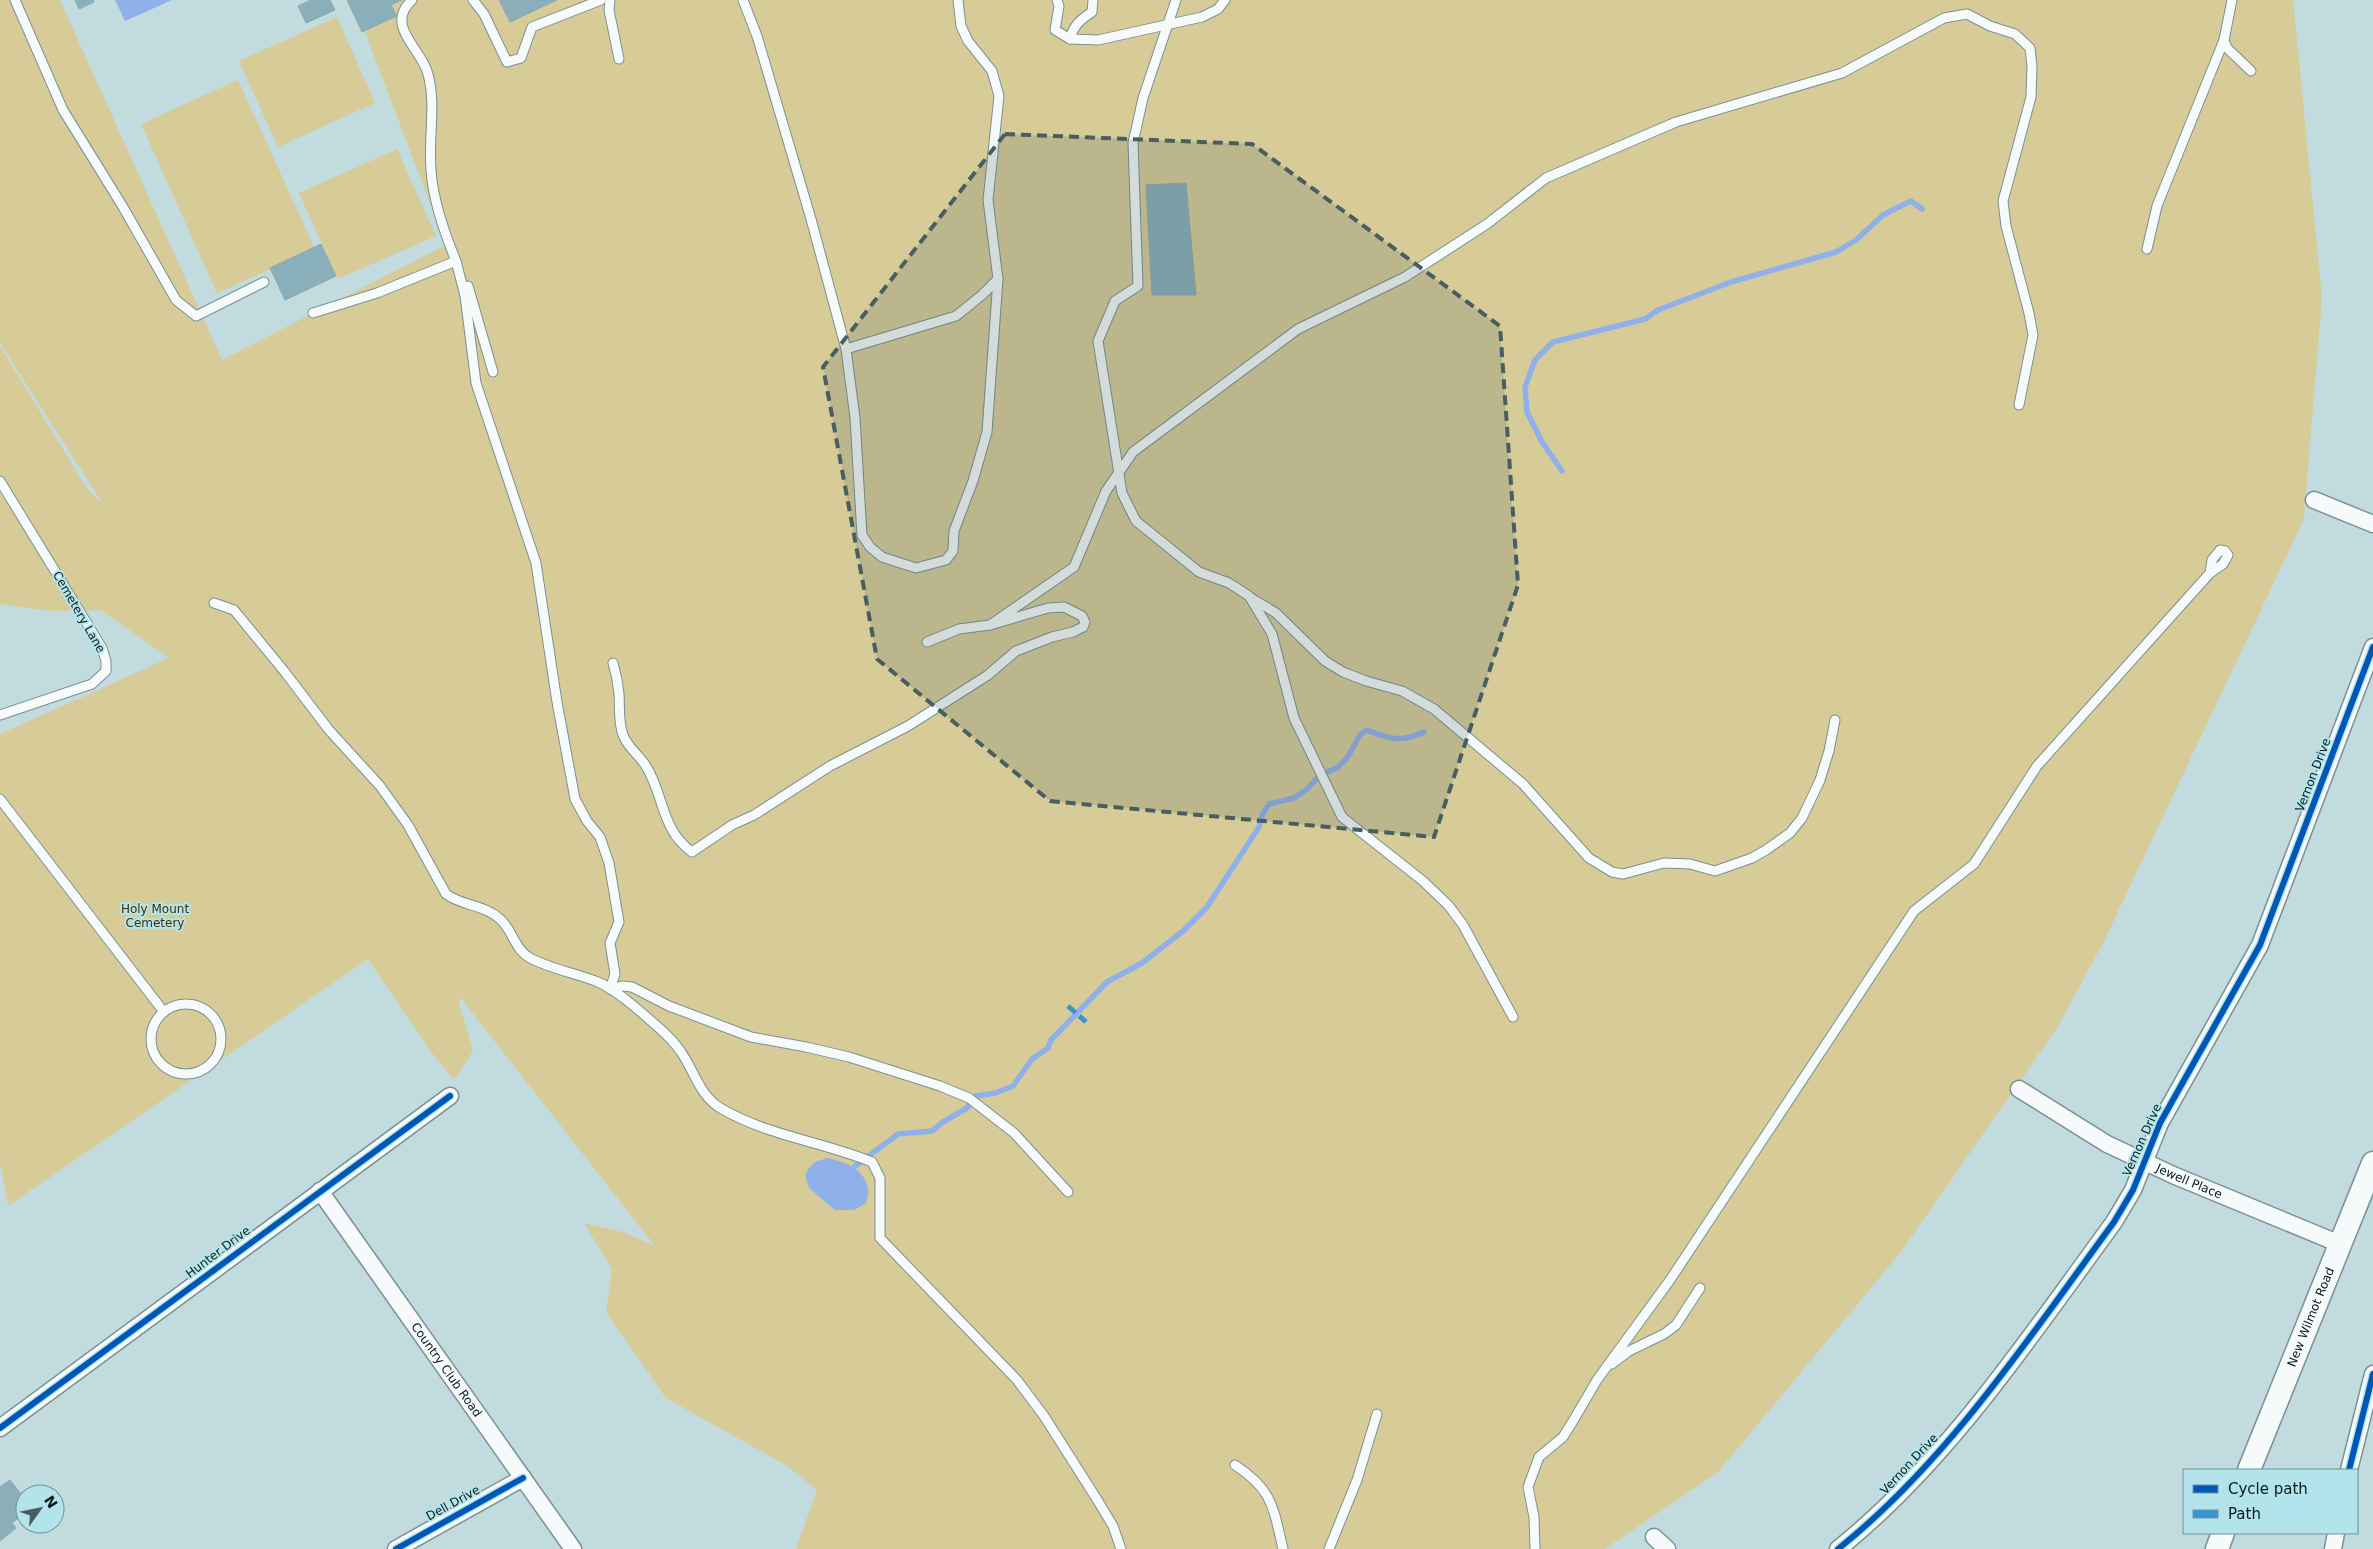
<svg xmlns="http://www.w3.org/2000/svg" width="2373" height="1549" font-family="'DejaVu Sans',sans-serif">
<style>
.green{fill:#d7cc98}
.water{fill:#90b0eb}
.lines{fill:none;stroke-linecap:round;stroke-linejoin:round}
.stream{stroke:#90b0eb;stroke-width:5.5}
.building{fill:#89b0ba;stroke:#93a7ab}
.lane-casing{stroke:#7b9092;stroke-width:11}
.street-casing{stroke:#7b9092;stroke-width:19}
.secondary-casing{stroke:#7b9092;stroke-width:25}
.lane{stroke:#f6fafa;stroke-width:9}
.street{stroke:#f6fafa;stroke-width:16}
.secondary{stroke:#f6fafa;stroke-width:22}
.quiet{stroke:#3794d5;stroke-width:5;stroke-dasharray:10 5;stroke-linecap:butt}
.cycleway-casing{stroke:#b4e4eb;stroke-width:9}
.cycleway{stroke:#0057b8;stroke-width:6}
.marked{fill:#495e61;fill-opacity:0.2;stroke:#495e61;stroke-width:4;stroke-dasharray:10 6;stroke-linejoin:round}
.labels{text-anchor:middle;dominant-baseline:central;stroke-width:4;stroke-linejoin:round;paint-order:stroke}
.street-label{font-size:12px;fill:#081b1d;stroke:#b4e4eb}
.park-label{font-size:12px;fill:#423004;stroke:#b4e4eb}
</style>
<rect width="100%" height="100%" fill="#c1dbde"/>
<!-- green -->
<g class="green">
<polygon points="0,0 60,0 222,360 446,245 355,6 366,0 2293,0 2322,297 2304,519 2104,941 2057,1028 1900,1253 1719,1471 1605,1549 796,1549 817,1490 786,1465 666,1398 606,1312 612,1269 584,1223 626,1233 655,1246 460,997 459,1003 473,1051 454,1080 432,1053 368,959 8,1206 0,1162 0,734 169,658 101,610 49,611 0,604 0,346 88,490 103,504 0,343"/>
<polygon points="337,17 375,103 278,147 239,61"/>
<polygon points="238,80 315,249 217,293 141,124"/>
<polygon points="397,149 436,236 338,279 299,193"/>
</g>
<!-- water -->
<g class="water">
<polygon points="115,0 172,0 125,21"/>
<path d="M827,1158C851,1162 875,1176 866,1203L854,1210H835L809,1188L805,1175L809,1168L815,1162Z"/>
</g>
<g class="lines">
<!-- stream -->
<g class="stream">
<polyline points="1562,471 1542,442 1527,412 1525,387 1535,360 1553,342 1645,319 1658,310 1731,282 1836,252 1856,240 1883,215 1911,201 1922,209"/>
<path d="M854,1167L898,1134L932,1131L943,1122L967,1108L976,1096L995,1093L1013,1086L1032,1059L1048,1048L1051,1040L1107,982L1142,963L1183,931L1207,907L1259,827L1263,813L1269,804L1294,798L1306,790L1319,776L1338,767L1347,758L1360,735L1367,730C1390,739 1400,743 1424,732"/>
</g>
</g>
<!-- building -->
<g class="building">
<polygon points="75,0 93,0 94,2 79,9"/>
<polygon points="311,0 330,0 335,10 306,23 298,6"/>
<polygon points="347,0 402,0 391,5 397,16 362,32"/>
<polygon points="499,0 557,0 510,22"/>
<polygon points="1186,183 1196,295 1152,295 1146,185"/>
<polygon points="321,244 336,276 285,300 270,268"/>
<polygon points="10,1480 25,1499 25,1513 12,1523 16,1528 0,1541 0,1487"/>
</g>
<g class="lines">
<defs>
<g id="lane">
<polyline points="15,0 63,110 123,207 176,300 196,316 264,282"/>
<polyline points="473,0 484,14 507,62 521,58 532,27 601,0"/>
<polyline points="610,0 609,10 619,59"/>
<polyline points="743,0 757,36 811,219 846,349 855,418 862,535 870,547 882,557 916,568 946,560 953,551 954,531 973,481 987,432 998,279 982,295 956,316 846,349"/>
<polyline points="958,0 961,26 968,41 992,71 999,96 988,200 998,279"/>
<polyline points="1057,0 1059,6 1055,30 1070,39"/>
<path d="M1093,0L1092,12C1081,19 1073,26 1070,39L1098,40L1202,17L1218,9L1225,0"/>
<polyline points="1176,0 1143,98 1133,143 1138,286 1115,301 1098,341 1122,493 1136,521 1199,572 1229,583 1249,596 1272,634 1294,718 1342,817 1423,881 1449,906 1463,925 1513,1017"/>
<polyline points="2232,0 2224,40 2227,48 2251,71"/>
<polyline points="2147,249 2157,206 2224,40"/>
<polyline points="456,261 465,296 476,383 536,563 557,702 575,799 587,821 600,837 609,863 619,922 610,943 615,974 610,989"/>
<polyline points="468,286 493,372"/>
<path d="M313,313L377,293L456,261C444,232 433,201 431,170C428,138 437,101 427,71C419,47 385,25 412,0"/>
<polyline points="0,481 102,648 106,661 106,671 92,684 0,715"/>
<polyline points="1251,598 1276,613 1325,661 1343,672 1366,681 1402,691 1434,709 1523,784 1589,858 1612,872 1623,874 1664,863 1690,864 1715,871 1752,858 1766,850 1790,833 1802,818 1820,780 1829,751 1835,720"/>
<path d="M214,603L234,610L284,671L329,730L380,786L408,825L446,894C462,906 485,905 500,919C513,930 514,949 530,958C551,969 575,973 598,982C617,990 642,1013 658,1027C666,1034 675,1043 681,1052C695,1072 700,1097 722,1109C769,1136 823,1142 872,1162L880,1178V1238L1017,1380L1044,1416L1098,1501L1113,1526L1121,1549"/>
<polyline points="990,625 1074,567 1106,491 1133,452 1298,329 1405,277 1487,224 1546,178 1676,122 1842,73 1944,18 1967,14 1990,26 2015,34 2030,48 2032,66 2031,97 2003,201 2006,226 2029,313 2033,335 2019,405"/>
<path d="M613,663C616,673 618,683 619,694C620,708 618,721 623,735C628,748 639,755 646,766C664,795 661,830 692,852L732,825L754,815L830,766L908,726L988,675L1016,651L1052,637L1073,632L1083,627L1085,622L1082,616L1064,607L1048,608L990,625L959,629L927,642"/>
<polyline points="0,799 164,1012"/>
<polyline points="610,989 622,986 632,987 669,1006 751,1037 806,1047 849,1057 940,1086 969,1098 1014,1133 1068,1192"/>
<circle cx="186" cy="1039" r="35"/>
<polyline points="1612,1364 1629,1351 1664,1334 1676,1325 1700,1288"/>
<path d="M1235,1465C1273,1490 1273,1507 1283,1549"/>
<polyline points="1329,1549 1357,1480 1377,1414"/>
<polyline points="1535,1549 1534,1517 1528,1487 1539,1457 1563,1437 1573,1421 1597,1380 1670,1280 1914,911 1974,864 2037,766 2210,573 2223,564 2228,555 2225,551 2220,550 2212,560 2210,573"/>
</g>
<g id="street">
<polyline points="2314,500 2373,524"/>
<path id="s1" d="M2019,1089L2107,1144L2173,1175L2340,1244"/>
<path id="s2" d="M320,1191L573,1549"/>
<polyline points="0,1428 450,1096"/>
<polyline points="2349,1470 2373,1374"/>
<polyline points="1654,1537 1667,1549"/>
<polyline points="396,1549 523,1478"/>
<path d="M1838,1549C1948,1461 2031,1335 2114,1222L2133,1190L2160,1123L2260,945L2373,647"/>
<polyline points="2333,1549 2336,1533"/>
</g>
<g id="secondary">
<path id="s3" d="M2249,1470L2373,1163"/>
<polyline points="2217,1549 2223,1533"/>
</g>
</defs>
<!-- lane casing -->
<use href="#lane" class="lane-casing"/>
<!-- street casing -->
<use href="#street" class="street-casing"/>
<!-- secondary casing -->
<use href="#secondary" class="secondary-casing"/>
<!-- lane -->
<use href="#lane" class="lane"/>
<!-- street -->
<use href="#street" class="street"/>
<!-- secondary -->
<use href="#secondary" class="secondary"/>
<!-- quiet -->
<polyline class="quiet" points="1068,1006 1086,1022"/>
<defs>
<g id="cycleway">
<polyline points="0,1428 450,1096"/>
<polyline points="2349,1470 2373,1374"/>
<polyline points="396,1549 523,1478"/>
<path d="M1838,1549C1948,1461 2031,1335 2114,1222L2133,1190L2160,1123L2260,945L2373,647"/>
</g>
</defs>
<!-- cycleway casing -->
<use href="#cycleway" class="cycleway-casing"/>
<!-- cycleway -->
<use href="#cycleway" class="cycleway"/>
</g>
<!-- marked area -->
<path class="marked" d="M1005,134L1252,144L1500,326L1518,585L1434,837L1050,801L877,659L823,367Z"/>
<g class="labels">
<!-- street labels -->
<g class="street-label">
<text transform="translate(79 612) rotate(60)">Cemetery Lane</text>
<text transform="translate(2313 775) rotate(-69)">Vernon Drive</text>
<text transform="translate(2142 1140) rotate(-66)">Vernon Drive</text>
<text stroke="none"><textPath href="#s1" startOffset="194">Jewell Place</textPath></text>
<text transform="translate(218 1252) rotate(-37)">Hunter Drive</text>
<text stroke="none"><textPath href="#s3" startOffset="165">New Wilmot Road</textPath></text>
<text stroke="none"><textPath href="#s2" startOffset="219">Country Club Road</textPath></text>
<text transform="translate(1909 1464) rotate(-47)">Vernon Drive</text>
<text transform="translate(453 1503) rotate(-29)">Dell Drive</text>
</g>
<!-- park labels -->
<g class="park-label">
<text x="155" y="909">Holy Mount<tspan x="155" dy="14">Cemetery</tspan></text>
</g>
</g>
<!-- legend -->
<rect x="2183" y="1469" width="175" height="65" fill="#b4e4eb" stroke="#6f9499"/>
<rect x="2193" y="1485" width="25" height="8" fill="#0057b8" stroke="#6f9499"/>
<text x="2228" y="1494" font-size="15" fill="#081b1d">Cycle path</text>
<rect x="2193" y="1510" width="25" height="8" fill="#3794d5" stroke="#6f9499"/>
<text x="2228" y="1519" font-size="15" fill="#081b1d">Path</text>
<!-- north arrow -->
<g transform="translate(40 1509) rotate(57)"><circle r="24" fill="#b4e4eb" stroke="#6f9499"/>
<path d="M0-4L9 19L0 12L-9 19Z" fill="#495e61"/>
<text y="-8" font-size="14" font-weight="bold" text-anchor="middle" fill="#081b1d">N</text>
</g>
</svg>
